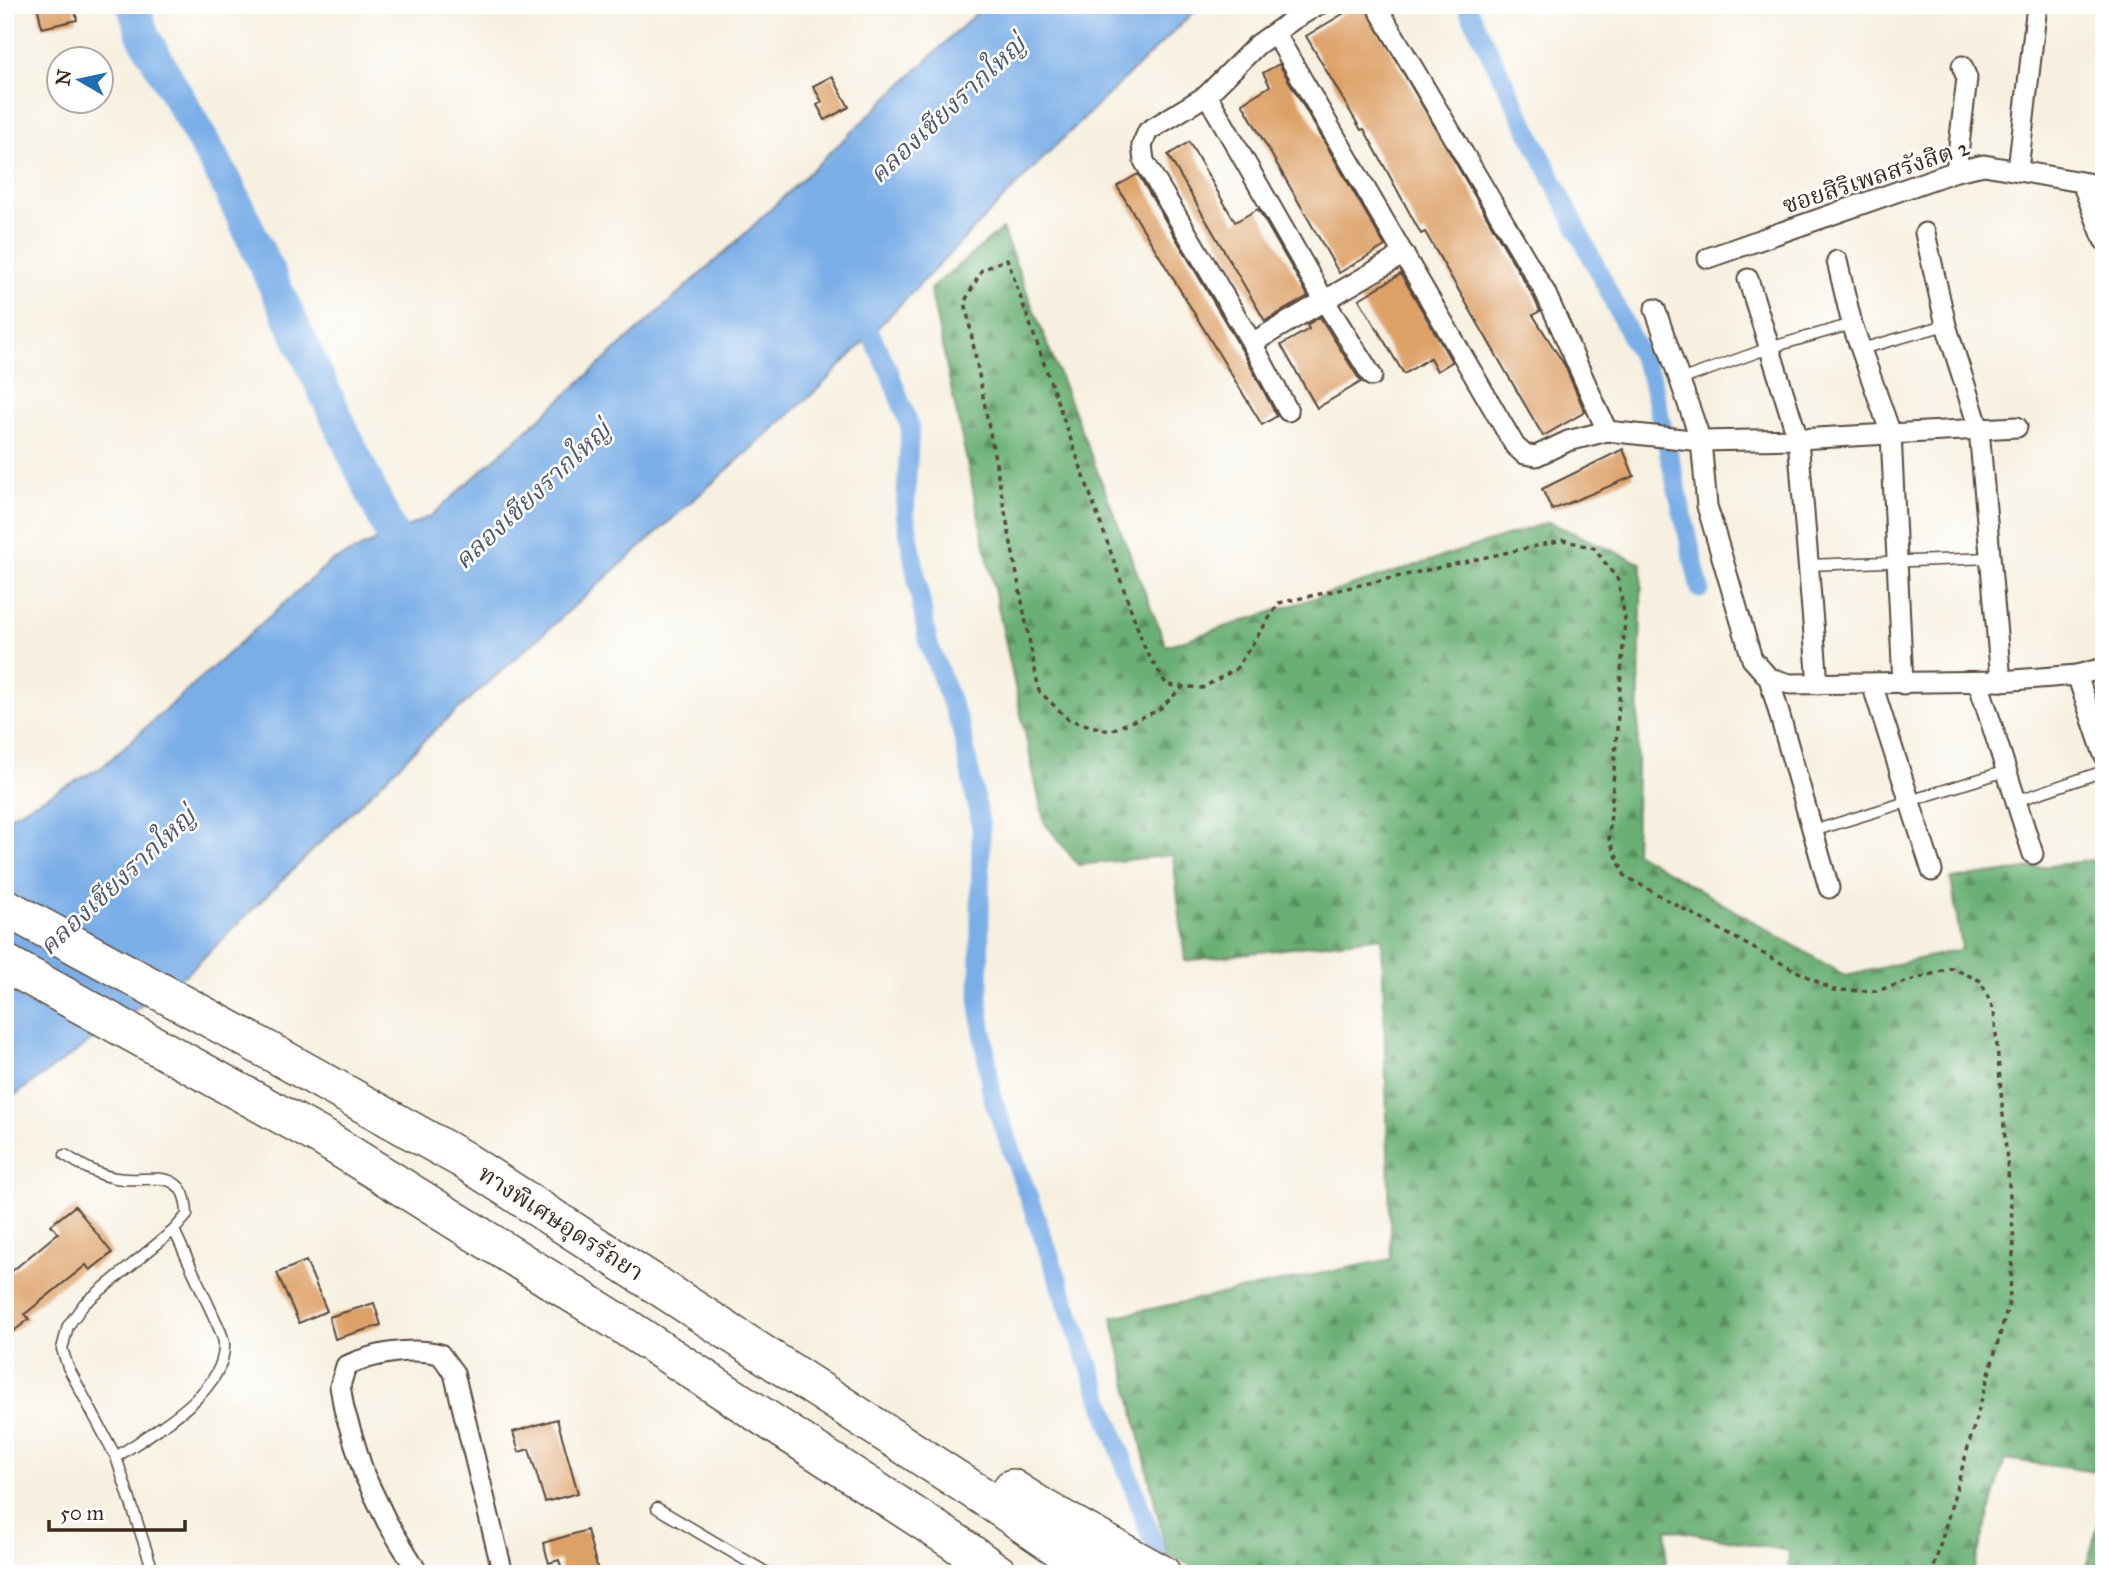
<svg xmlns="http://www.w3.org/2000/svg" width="2109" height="1579" font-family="'IM FELL Great Primer','Noto Serif Thai',serif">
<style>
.forest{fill:url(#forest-firs);stroke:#526d49;stroke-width:2}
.water{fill:#7aaee7;stroke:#5a6c82;stroke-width:2}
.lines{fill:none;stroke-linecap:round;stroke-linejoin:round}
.canal{stroke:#7aaee7;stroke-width:19}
.river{stroke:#7aaee7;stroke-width:33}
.building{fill:#dda066}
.lane-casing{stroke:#57483b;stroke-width:13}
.street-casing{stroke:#57483b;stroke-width:23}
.highway-casing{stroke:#57483b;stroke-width:40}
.path{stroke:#57483b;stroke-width:3.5;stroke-dasharray:5 5;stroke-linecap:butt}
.lane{stroke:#fff;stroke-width:10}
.street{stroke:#fff;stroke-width:19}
.highway{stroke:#fff;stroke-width:37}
.labels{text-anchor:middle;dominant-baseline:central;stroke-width:5;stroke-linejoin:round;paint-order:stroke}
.street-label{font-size:24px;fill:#3b2a1e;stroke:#fff}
.water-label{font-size:26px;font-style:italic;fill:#515864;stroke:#fff}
</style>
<defs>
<pattern id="forest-firs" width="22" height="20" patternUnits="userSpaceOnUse" patternTransform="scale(1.75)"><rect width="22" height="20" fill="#6ab074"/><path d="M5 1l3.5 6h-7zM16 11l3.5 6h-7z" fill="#588f5f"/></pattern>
</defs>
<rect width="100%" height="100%" fill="#fff"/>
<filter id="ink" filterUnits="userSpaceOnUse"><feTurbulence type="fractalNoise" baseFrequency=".0143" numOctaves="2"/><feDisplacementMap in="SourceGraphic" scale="14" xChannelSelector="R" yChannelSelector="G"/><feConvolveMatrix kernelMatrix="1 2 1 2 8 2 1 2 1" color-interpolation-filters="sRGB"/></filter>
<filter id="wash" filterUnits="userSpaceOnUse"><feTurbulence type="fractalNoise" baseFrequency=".00686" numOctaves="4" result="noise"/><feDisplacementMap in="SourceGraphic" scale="28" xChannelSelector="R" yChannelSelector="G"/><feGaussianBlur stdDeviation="1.57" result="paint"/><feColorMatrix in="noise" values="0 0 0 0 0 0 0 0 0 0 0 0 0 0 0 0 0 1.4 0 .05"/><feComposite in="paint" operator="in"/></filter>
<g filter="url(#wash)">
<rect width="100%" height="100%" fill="#f7f0e0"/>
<!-- forest -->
<g class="forest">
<polygon points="1002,229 1166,646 1549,522 1642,564 1635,852 1846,976 1962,949 1951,879 2100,859 2098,965 2104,966 2104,1473 2005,1459 1972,1574 1788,1574 1789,1551 1667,1529 1665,1574 1212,1574 1167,1555 1112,1317 1391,1259 1382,937 1185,961 1173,855 1078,865 1044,822 930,289"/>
<polygon points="2104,1505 2104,1574 2084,1574"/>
</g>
<!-- water -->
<polygon class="water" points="985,5 1201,5 1050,151 819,388 434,731 190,971 5,1102 5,820 8,817 102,767 330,562 431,516 735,243"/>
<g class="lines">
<!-- canal -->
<g class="canal">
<polyline points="1466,5 1651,377 1700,589"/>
<polyline points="859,311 889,371 910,427 905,513 928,642 961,728 981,827 979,1005 992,1096 1164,1573"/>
</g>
<!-- river -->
<polyline class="river" points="133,5 143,35 226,182 411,576"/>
</g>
<g id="blocks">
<!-- building -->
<g class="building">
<polygon points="37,5 74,5 77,20 42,28"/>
<polygon points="1358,5 1364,5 1534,298 1540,311 1533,315 1565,366 1585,412 1543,436 1425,232 1421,234 1364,129 1361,130 1306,36"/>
<polygon points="1279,64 1385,246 1339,273 1242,103 1270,86 1263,73"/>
<polygon points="832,76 849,107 825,120 817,105 822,102 813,86"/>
<polygon points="1189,142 1235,222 1258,209 1308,296 1265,321 1168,155"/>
<polygon points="1138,174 1243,352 1277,416 1262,425 1117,186"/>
<polygon points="1401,274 1452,362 1437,371 1430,358 1404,374 1359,299"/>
<polygon points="1320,317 1361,382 1317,408 1281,345 1309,329 1307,325"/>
<polygon points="1623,449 1634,476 1552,510 1542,489"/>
<polygon points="75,1206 112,1253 90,1270 86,1265 25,1314 29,1319 5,1338 5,1277 58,1233 51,1225"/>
<polygon points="306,1261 327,1311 299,1323 277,1273"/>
<polygon points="374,1303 381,1325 335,1339 329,1317"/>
<polygon points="557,1419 578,1493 545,1502 529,1449 519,1452 513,1432"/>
<polygon points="587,1530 599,1574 563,1574 559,1560 549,1563 543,1543"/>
</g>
</g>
</g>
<g filter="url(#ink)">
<use href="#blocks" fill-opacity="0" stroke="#57483b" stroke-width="2"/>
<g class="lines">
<defs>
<g id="lane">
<polyline points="1861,349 1946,325"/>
<polyline points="1680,380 1769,348 1852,324"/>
<polyline points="1808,565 1990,558"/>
<polyline points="2016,801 2104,771"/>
<polyline points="1813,831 2006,771"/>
<path d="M65,1155C81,1165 97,1175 116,1178C147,1184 186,1163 187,1215L174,1230L84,1304L68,1326L62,1349L68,1367L116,1457L154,1574"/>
<path d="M116,1457C151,1433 226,1393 224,1344C224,1339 221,1333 219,1328L174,1230"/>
<polyline points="657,1508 769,1574"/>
</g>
<g id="street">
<polyline points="1376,5 1545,292 1607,431"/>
<polyline points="1275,33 1515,446 1524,454 1536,456 1568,441 1607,431 1701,441 1707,506 1752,659 1769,678 1790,684 2001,681 2077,675 2104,668"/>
<polyline points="1207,95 1324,300 1372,376"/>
<polyline points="2018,170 2037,5"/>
<polyline points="1956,171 1967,78 1962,66"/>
<polyline points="2082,183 2104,240"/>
<polyline points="1925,233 1946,325 1979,429 2001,681"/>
<polyline points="1708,258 1956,171 1984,165 2104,186"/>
<polyline points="1837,261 1852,324 1891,434 1903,684"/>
<polyline points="1748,279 1798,439 1818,684"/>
<polyline points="1655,309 1701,441 1798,439 2017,427"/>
<polyline points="1252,343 1404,254"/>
<polyline points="1288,411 1252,343 1144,161 1142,145 1148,131 1207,95 1257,45 1294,19 1318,5"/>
<polyline points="2077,675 2104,755"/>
<polyline points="1769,678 1829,888"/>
<polyline points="1978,682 2033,854"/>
<polyline points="1872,684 1932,871"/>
<path d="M419,1574L387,1522L364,1474L344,1409L340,1386L346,1366C374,1353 411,1347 440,1354L454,1373L503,1574"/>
</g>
<g id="highway">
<polyline points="5,907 262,1047 462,1159 987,1499 1096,1574"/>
<polyline points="5,963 325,1139 618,1322 955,1542 999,1574"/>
<polyline points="1012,1488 1045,1509 1162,1574"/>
</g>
</defs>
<!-- lane casing -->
<use href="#lane" class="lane-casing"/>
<!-- street casing -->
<use href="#street" class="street-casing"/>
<!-- highway casing -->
<use href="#highway" class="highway-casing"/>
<!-- path -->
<polyline class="path" points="1184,686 1157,711 1109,731 1069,720 1039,691 965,301 982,270 1007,259 1145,649 1167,685 1202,688 1236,669 1279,603 1563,540 1594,548 1618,580 1625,619 1609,839 1625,876 1762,953 1833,990 1876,991 1952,968 1981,981 1994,1011 2014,1242 2009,1303 1932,1574"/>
<!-- lane -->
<use href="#lane" class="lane"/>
<!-- street -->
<use href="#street" class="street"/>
<!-- highway -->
<use href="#highway" class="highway"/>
</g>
</g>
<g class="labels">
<!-- street labels -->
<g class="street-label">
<text transform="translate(1876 176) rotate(-18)">ซอยสิริเพลสรังสิต 2</text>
<text transform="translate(561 1223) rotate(33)">ทางพิเศษอุดรรัถยา</text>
</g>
<!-- water labels -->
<g class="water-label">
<text transform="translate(947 109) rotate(-43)">คลองเชียงรากใหญ่</text>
<text transform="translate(532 495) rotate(-43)">คลองเชียงรากใหญ่</text>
<text transform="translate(117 881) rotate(-43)">คลองเชียงรากใหญ่</text>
</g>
</g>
<!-- margin -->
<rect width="2109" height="1579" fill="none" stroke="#fff" stroke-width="28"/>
<!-- north arrow -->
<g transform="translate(80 80) rotate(279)"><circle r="33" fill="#ffffff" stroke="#b1aaa5" stroke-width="2"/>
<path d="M0-5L12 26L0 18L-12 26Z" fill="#1f6fb2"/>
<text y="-10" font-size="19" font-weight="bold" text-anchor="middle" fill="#3b2a1e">N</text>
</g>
<!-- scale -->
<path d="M49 1520v10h136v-10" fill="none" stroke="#3b2a1e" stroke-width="3.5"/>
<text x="60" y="1520" font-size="21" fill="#3b2a1e" stroke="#ffffff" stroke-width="5" paint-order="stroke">50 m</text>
</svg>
